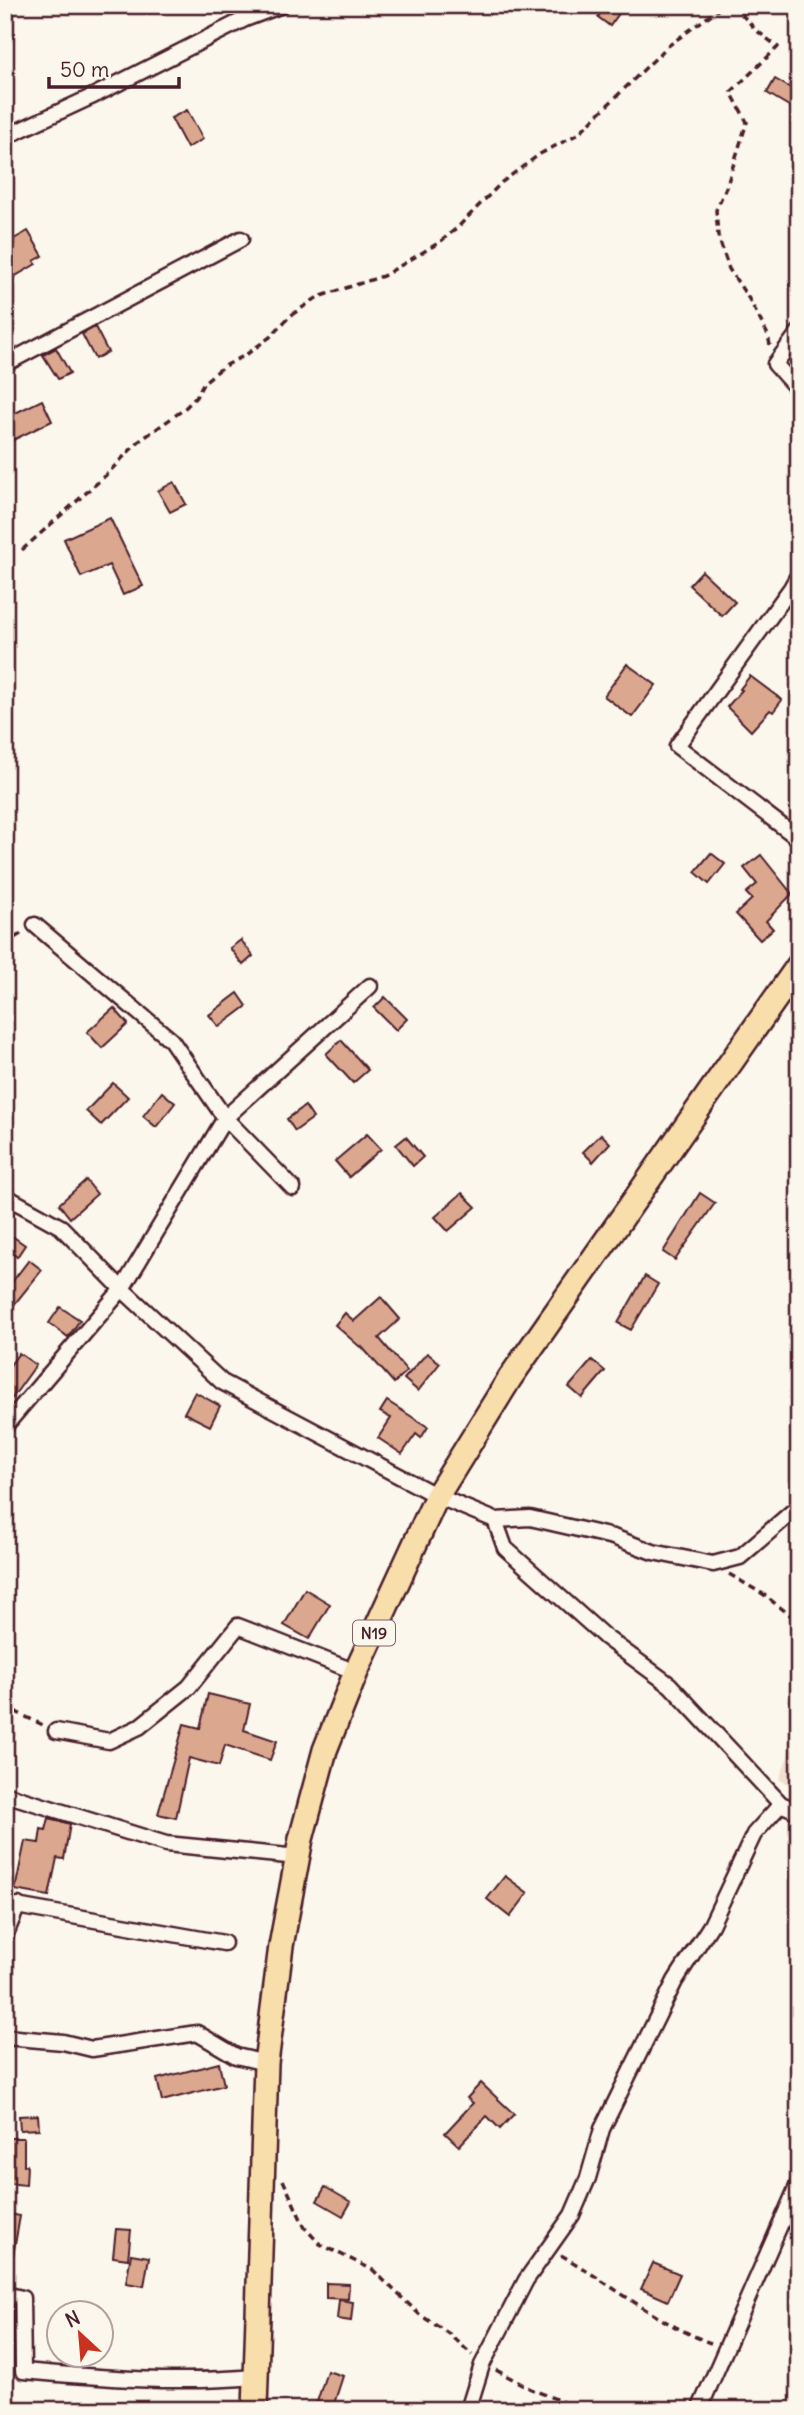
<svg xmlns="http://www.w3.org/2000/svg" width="804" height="2415" font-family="Delius,sans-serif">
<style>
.built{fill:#f1dfd0}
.building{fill:#dba78f;stroke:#4a1f2b;stroke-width:2}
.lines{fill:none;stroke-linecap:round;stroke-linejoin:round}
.street-casing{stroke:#4a1f2b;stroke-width:19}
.primary-casing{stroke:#4a1f2b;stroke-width:28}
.path{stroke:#4a1f2b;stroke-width:3.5;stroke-dasharray:7 5;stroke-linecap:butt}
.street{stroke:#fbf7ec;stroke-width:14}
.primary{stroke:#f8deab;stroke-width:23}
.labels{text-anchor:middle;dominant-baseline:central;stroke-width:7;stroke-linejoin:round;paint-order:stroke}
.shield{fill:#fbf7ec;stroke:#7f6065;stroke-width:2}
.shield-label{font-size:16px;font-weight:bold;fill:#4a1f2b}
</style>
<rect width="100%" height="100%" fill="#fbf7ec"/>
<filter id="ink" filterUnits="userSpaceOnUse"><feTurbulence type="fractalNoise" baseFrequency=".0143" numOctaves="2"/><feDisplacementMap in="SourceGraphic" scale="14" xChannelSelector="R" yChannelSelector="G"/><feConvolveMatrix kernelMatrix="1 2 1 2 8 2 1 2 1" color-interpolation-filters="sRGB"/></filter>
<g filter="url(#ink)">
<!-- built -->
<polygon class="built" points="799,1729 799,1791 779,1779"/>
<!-- building -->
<g class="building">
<polygon points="607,5 625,5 610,26 598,17"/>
<polygon points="775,79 799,93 799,112 767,93"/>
<polygon points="187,110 203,139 187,148 171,118"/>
<polygon points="28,231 43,256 34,261 36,264 12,278 10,274 5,277 5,244"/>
<polygon points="95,327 108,352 95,359 82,334"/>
<polygon points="56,348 70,373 58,379 43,355"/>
<polygon points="42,400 52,421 5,444 5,418"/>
<polygon points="174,482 186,504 170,512 158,491"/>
<polygon points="110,518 143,586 123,595 109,565 81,577 64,539"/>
<polygon points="702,571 735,602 722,616 689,585"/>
<polygon points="627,664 656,685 632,717 604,696"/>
<polygon points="750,676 782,700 773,712 770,710 751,731 727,707 742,690 740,689"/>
<polygon points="711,853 725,864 709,884 695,872"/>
<polygon points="761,855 792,894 766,921 773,929 760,940 736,914 752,899 746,893 757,884 744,868"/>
<polygon points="241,940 253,956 243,965 230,948"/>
<polygon points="238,993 247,1006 219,1027 209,1015"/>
<polygon points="385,997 407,1019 396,1030 374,1008"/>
<polygon points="114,1008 128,1024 102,1048 87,1032"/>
<polygon points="341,1040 368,1070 353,1083 326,1054"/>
<polygon points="113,1083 128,1097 101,1125 86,1111"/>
<polygon points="162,1092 175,1103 156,1127 143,1116"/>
<polygon points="305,1106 313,1118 295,1131 287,1119"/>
<polygon points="367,1134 381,1149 349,1177 335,1161"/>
<polygon points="601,1134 610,1143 593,1162 583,1152"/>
<polygon points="406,1137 423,1157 413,1166 396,1145"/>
<polygon points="86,1180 97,1194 70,1218 59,1204"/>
<polygon points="462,1193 476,1207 448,1231 435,1217"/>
<polygon points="700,1193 715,1203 675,1260 663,1252"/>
<polygon points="5,1231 25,1245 17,1257 5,1248"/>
<polygon points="29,1260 42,1270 5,1316 5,1291"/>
<polygon points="645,1276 658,1284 631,1330 618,1323"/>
<polygon points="381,1297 400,1319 379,1338 407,1371 394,1383 361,1346 360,1347 335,1325 345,1313 354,1321"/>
<polygon points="60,1307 80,1320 68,1337 49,1323"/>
<polygon points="19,1353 36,1365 5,1408 5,1372"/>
<polygon points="427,1353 440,1363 418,1391 404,1379"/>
<polygon points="592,1360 605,1371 582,1398 569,1387"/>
<polygon points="195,1392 220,1406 210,1426 184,1413"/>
<polygon points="387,1401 428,1427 421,1438 416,1434 402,1454 378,1438 391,1418 380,1412"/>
<polygon points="305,1589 330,1604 309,1639 284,1625"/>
<polygon points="208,1694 250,1704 244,1730 277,1741 270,1760 225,1745 219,1766 189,1758 176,1818 158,1814 184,1724 200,1728"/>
<polygon points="49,1818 70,1824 64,1859 57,1858 49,1896 15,1890 25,1841 39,1843 41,1829 46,1830"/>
<polygon points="505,1876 528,1893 510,1917 487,1899"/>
<polygon points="219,2063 224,2085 162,2101 157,2079"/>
<polygon points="481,2083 514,2114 500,2129 487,2116 459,2146 445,2133 473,2103 467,2098"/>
<polygon points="38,2115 39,2129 20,2130 19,2116"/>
<polygon points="5,2138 24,2138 24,2165 27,2165 26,2185 5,2183"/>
<polygon points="325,2187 351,2202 343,2216 317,2201"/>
<polygon points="5,2213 20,2216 13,2256 5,2256"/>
<polygon points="116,2229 131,2230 128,2259 113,2257"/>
<polygon points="131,2254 149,2257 144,2286 126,2283"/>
<polygon points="653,2263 680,2274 668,2301 641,2289"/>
<polygon points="326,2283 349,2284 348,2299 326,2298"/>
<polygon points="339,2300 353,2302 351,2321 337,2319"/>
<polygon points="327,2371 343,2376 332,2410 316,2405"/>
</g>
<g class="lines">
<defs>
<g id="street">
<polyline points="5,137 91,97 245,19 282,5"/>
<polyline points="799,332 775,364 799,391"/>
<polyline points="5,364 241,239"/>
<polyline points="799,574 791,588 677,746 799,839"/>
<polyline points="35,925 171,1040 225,1118 293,1188"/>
<polyline points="5,1196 61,1227 122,1289 222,1382 437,1496 495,1520 530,1518 613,1537 653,1552 713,1564 740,1557 799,1506"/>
<polyline points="5,1426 122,1289 225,1118 370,986"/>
<polyline points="495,1520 505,1548 605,1637 670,1685 781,1804 799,1812"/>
<polyline points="56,1731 109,1741 139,1727 189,1687 238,1626 356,1672"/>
<polyline points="5,1794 166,1844 298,1857"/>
<polyline points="5,1904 224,1943"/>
<polyline points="5,1936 18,1905"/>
<polyline points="5,2037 63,2042 92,2049 197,2033 236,2056 266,2063"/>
<path d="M5,2294L22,2298L23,2371C101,2378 178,2384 256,2377"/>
<polyline points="468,2410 482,2365 526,2280 572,2215 588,2178 602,2129 675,1981 711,1925 754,1834 781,1804"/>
<polyline points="699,2410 799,2182"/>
</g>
<polyline id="primary" points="255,2410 266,2063 281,1946 301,1839 325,1750 356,1672 437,1496 510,1378 799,965"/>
</defs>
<!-- street casing -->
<use href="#street" class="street-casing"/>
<!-- primary casing -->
<use href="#primary" class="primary-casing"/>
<!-- path -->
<g class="path">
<polyline points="733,5 756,30 778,47 731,92 747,122 727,185 716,210 718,236 729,269 749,299 768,335 770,345"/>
<polyline points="22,550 105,476 138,442 183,410 196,397 204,382 223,367 247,354 270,337 290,316 318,297 383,276 440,242 458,227 502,182 540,154 578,134 668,46 724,5"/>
<polyline points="5,944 24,932"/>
<polyline points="729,1574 763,1594 799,1622"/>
<polyline points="5,1704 18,1713 45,1726"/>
<polyline points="283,2180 305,2228 320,2244 373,2270 420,2315 451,2335 472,2355"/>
<path d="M561,2255C611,2284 657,2323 711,2343"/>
<polyline points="496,2370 531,2389 583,2410"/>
</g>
<!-- street -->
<use href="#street" class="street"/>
<!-- primary -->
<use href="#primary" class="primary"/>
</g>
</g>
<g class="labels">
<!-- shield labels -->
<rect class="shield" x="353" y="1620.5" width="42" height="25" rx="5"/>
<g class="shield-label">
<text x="374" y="1633">N19</text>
</g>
</g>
<!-- margin -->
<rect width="804" height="2415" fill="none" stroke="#fbf7ec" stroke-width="28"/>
<rect x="14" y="14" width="776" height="2387" fill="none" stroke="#4a1f2b" stroke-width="2.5" filter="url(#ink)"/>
<!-- north arrow -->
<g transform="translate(80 2334) rotate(334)"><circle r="33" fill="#fbf7ec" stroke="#b4a19f" stroke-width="2"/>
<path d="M0-5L12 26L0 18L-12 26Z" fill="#c8321e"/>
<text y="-10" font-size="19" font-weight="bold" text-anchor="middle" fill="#4a1f2b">N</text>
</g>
<!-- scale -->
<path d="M49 77v10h130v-10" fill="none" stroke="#4a1f2b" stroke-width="3.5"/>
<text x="60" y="77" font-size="21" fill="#4a1f2b" stroke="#fbf7ec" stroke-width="5" paint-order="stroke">50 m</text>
</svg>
